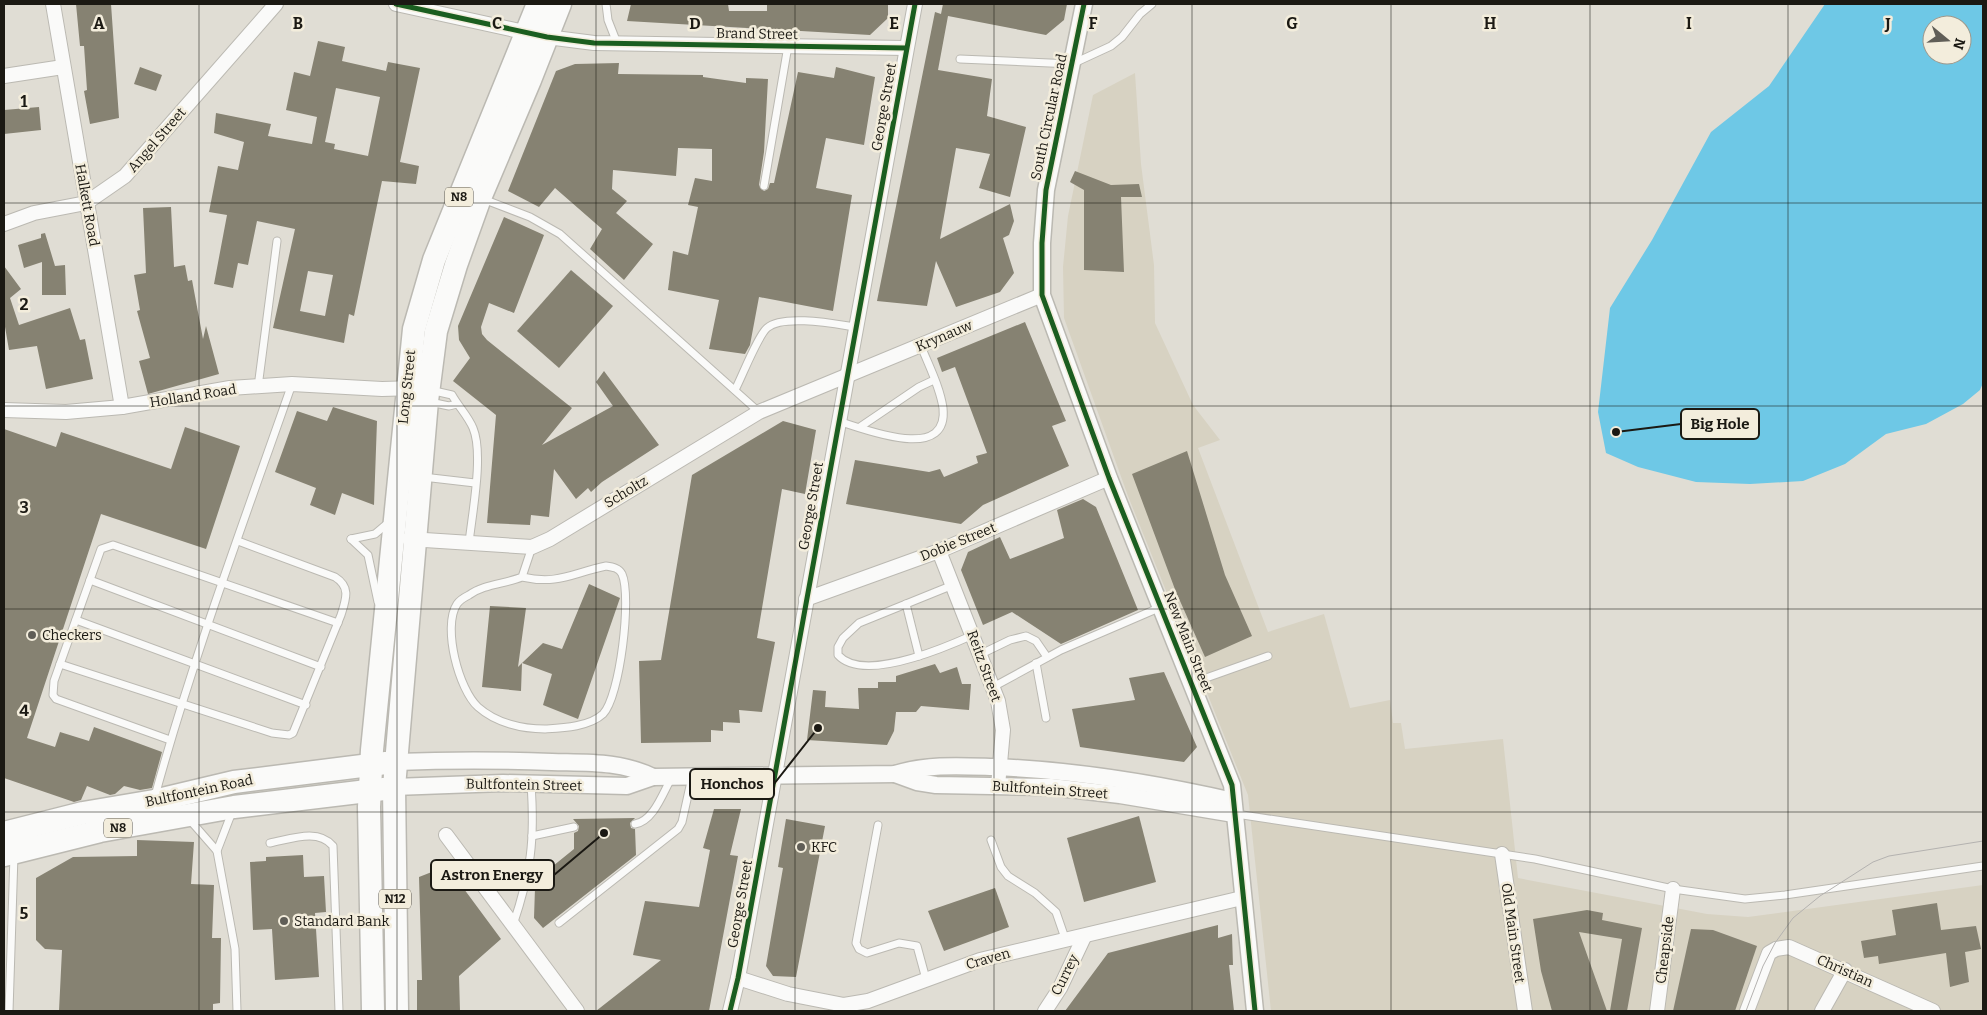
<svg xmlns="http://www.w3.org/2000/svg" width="1987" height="1015" font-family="Bitter,serif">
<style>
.built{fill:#d7d2c2}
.water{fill:#6ec8e6;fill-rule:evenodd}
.building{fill:#868272;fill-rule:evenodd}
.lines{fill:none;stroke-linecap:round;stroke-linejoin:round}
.service-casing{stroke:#bbb9b2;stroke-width:9}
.minor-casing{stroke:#bbb9b2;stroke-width:16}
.tertiary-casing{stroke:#bbb9b2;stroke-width:19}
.trunk-casing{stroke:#bbb9b2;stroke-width:25}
.service{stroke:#fafaf9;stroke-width:7}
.minor{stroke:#fafaf9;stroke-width:14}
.tertiary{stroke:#fafaf9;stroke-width:16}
.trunk{stroke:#fafaf9;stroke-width:22}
.tram{stroke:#b4b2b0;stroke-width:1}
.cycleway-casing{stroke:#f3eddc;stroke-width:8}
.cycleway{stroke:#1b5e20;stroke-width:5}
.grid{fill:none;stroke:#1b1913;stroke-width:1;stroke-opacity:0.55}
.poi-dot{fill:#605e57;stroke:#f3eddc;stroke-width:2}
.labels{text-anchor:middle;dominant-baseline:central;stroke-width:5;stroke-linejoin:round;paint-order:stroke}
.shield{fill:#f3eddc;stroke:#5c594f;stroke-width:1}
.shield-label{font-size:12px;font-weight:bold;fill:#1b1913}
.street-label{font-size:14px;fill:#1b1913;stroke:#f3eddc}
.poi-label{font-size:14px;fill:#1b1913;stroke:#f3eddc;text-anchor:start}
.grid-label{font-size:16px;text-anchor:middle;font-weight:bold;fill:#1b1913;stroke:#f3eddc;stroke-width:5;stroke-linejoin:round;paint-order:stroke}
.leader{fill:none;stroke:#1b1913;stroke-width:2}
.callout-dot{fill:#1b1913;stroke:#f3eddc;stroke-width:2}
.callout{fill:#f3eddc;stroke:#1b1913;stroke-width:2}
.callout-label{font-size:15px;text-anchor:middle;font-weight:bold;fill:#1b1913}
</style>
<rect width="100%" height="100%" fill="#e0ddd4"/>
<!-- built -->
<polygon class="built" points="1135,73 1141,164 1154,265 1155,323 1193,405 1220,440 1198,448 1268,632 1324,614 1350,708 1390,700 1393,723 1401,723 1405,749 1503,739 1518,878 1707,914 1748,917 1983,885 1983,1011 1271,1011 1248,795 1128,496 1064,318 1063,267 1068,216 1093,95"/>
<!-- water -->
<path class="water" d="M1825,4H1983V383L1980,390L1963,404L1926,424L1886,434L1845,464L1803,481L1750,484L1696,482L1638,467L1606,453L1598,412L1610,308L1652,240L1711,132L1769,86ZM1932,25H1962V55H1932Z"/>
<!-- building -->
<g class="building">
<polygon points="76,4 111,4 119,118 90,124 84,91 87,90 84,46 80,46"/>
<polygon points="631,4 728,4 729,11 767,11 767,4 888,4 888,18 870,35 627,21"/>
<polygon points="943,4 1067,4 1064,20 1046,35 948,16 938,70 992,79 987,116 1026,127 1010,197 979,188 990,154 956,148 940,239 1010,204 1014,221 1009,235 1003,238 1014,273 1000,292 956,307 936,261 927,306 877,301 935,12 941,14"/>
<path d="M318,41L345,47L342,61L386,71L388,62L420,68L400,162L419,166L416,184L382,181L354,316L349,314L344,343L273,328L295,229L257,221L248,265L238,263L233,288L214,284L227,215L209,212L218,166L238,170L244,142L214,133L216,113L271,124L268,136L312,144L317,117L286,110L294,72L310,76ZM336,88L380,97L368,156L334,149L335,144L325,142ZM308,271L333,275L325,316L300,311Z"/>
<polygon points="619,63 618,74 703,75 703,77 746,83 746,78 768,79 764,152 759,185 764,191 768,189 770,183 774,183 798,72 834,78 836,67 875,77 864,145 826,138 816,188 852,195 833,311 759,297 750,345 745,354 709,349 719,300 668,290 673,251 688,255 698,207 688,205 695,178 712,181 712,149 678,148 676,176 613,170 612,189 627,201 616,213 653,244 624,280 590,249 602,229 555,188 539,207 508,191 556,71 575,64"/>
<polygon points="140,67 162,75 156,91 134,84"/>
<polygon points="39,107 41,130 4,134 4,110"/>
<polygon points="1075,171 1111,185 1139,184 1142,197 1121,197 1124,272 1084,270 1084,190 1070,182"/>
<polygon points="171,207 174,267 185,265 188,281 192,280 203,339 206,326 219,374 148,394 139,361 150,358 137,311 140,310 134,275 146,273 143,208"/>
<polygon points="504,217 544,235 514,313 489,303 481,327 482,334 487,340 572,408 542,445 613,406 596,382 604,371 659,445 602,482 591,492 588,488 576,499 554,469 549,517 531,515 530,525 487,523 496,415 453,381 470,358 459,340 458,326"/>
<polygon points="45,233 55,266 65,265 66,295 42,295 42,262 24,268 18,245 41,238 41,234"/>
<polygon points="4,266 21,289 10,298 19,325 70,308 80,340 85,339 93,379 46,389 37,346 9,350 4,321"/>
<polygon points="571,270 613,306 559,368 517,331"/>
<polygon points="1025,322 1066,421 1052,426 1069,466 983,505 961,524 846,504 855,460 929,472 940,469 944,477 978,463 976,456 987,453 955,367 942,372 937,358"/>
<polygon points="333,407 377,421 374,505 342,493 335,515 310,505 316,488 275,472 297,411 327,421"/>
<polygon points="783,421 816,430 805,494 782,489 757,638 775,642 762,712 739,710 740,723 723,722 723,731 711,730 711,742 641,743 639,661 661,660 692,475"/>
<polygon points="185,427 240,446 206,549 101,514 27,738 55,747 60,732 89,741 94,727 162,752 152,788 140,790 124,786 115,794 110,795 87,786 81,800 74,802 4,778 4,429 56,447 61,432 171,469"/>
<polygon points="1187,451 1225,575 1252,636 1205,657 1176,592 1132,474"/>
<polygon points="1083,499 1096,507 1138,610 1061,644 1012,612 983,625 961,570 968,552 1000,537 1010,559 1064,538 1057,510"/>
<polygon points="589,584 620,598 578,719 543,705 552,674 522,663 543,643 562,649"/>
<polygon points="490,606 526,608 518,667 522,663 521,691 482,687"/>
<polygon points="935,664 940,673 957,667 962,684 971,684 969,710 921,706 916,712 896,712 894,731 887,745 807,740 813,690 826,691 825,707 859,709 858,688 878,688 878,682 896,682 896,676"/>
<polygon points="1164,672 1197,747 1184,762 1080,747 1072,709 1135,700 1129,678"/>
<polygon points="714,809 741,809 730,855 738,856 709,1011 596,1011 661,960 633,955 645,901 699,907 710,850 703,848"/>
<polygon points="1139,816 1156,882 1084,902 1067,838"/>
<polygon points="635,818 630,823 631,828 635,829 636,855 543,928 534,918 535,888 532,883 574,849 574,833 578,831 579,826 573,819"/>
<polygon points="786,819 825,826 796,977 773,976 766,966 783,868 778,867"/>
<polygon points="137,840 194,842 191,884 214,885 212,938 221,938 220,1003 213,1004 213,1011 59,1011 62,950 45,949 36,940 36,878 73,857 137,856"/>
<polygon points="303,855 304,877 324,876 326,912 315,913 319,977 275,980 272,929 253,930 250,862 266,861 266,857"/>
<polygon points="447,866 501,939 459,976 460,1011 417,1011 417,980 422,980 419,877"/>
<polygon points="995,888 1009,927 944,951 928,911"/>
<polygon points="1937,903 1941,930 1976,926 1981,949 1965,952 1969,982 1950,987 1946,953 1879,964 1878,956 1864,958 1861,941 1896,935 1892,910"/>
<polygon points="1587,910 1603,913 1602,920 1642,928 1627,1011 1610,1011 1622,939 1579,932 1607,1011 1552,1011 1541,971 1533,919"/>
<polygon points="1218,925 1218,938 1232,934 1233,965 1229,965 1234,1011 1065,1011 1108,953"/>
<polygon points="1691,929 1713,930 1757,946 1735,1011 1673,1011"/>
</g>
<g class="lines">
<defs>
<g id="service">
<polyline points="606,4 608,20 617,43"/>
<polyline points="960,59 1072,64 1111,46 1122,37 1140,14 1152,4"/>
<polyline points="764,186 788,46"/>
<polyline points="483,199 530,217 560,234 759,412"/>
<polyline points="258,387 277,241"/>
<path d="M430,390L452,395C458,406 468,416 473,428C484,454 472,514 469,543"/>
<path d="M735,390C742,377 757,337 767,328C783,314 835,324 855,327"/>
<polyline points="430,402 449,406 457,404"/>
<path d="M838,421C862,428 949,464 943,408C940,387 929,366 921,346"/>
<polyline points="860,427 919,387 934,380"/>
<polyline points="423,477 475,483"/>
<polyline points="351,539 368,555 378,602"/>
<polyline points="351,539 375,534 388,523"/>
<path d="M522,577C559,585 572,573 606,566C613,567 619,568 622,574C632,596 620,697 603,714C589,727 562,728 545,729C522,729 496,723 478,707C459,690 442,627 457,604C459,601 465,597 469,595C484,584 505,584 522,577L532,547"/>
<polyline points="90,580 321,667"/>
<path d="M953,585L859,623L843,638L838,647V655C863,683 944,648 973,635"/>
<polyline points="906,604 919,656"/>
<polyline points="76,620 306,705"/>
<polyline points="981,654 1010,640 1026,636 1036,641 1047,657"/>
<polyline points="1036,663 1046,718"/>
<path d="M60,664L272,733L289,735L293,733L341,615C346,599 351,587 335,577L238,541"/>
<polyline points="1192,683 1268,656"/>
<polyline points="993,687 1061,650 1161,607"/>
<polyline points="170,740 56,699 53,695 54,681 101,549 113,545 338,623"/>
<path d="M155,796C193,657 244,521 292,384"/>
<polyline points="1236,814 1535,859 1673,889 1745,899 1785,895 1983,866"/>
<polyline points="189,819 217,851 235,949 237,1011"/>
<path d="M635,824C654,821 663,792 672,777"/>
<polyline points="878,825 856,943 859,949 867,953 899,943 917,946 926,979"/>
<polyline points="532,836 574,827"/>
<polyline points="991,840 1001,867 1008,876 1035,893 1056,912 1066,941"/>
<path d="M270,843C291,839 318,828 333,846L339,1011"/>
<polyline points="217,851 232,812"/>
<polyline points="559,923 678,829 682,822 692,777"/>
<path d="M513,925C531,872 535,840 531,784"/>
<polyline points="9,1011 14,855"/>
</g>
<g id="minor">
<polyline points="53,4 122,407"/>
<polyline points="396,4 547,37 594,43 906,48"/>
<polyline points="4,76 63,67"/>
<polyline points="4,224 34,213 86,203 125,176 276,4"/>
<polyline points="4,410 66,412 122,407 230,388 292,384 382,389 416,388"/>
<polyline points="409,539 532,547 550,539 759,412 1042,295"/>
<polyline points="939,551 998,701 1003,730 998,786"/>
<polyline points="806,599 939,551 1109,478"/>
<polyline points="446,835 577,1011"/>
<polyline points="1502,854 1525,1011"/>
<polyline points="738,978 788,994 844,1005 868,1001 980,960 1242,898"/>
<polyline points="730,1011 738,978 915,4"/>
<polyline points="1045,1011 1060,988 1084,937"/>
<polyline points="1657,1011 1673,889"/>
<polyline points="1747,1011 1769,953 1776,949 1789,947 1933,1011"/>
<polyline points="1822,1011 1845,970"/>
</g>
<g id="tertiary">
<polyline points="1084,4 1046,190 1042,243 1042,295 1109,478 1232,785 1255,1011"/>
<path d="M396,762C448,760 500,760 552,762C587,763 621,761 653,777"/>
<polyline points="895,774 917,782 936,785 1051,787 1120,795 1234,814"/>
<path d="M394,787L503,783L627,786L653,777L895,774C927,764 960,766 993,767C1075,770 1154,783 1233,801"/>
</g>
<g id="trunk">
<polyline points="4,833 83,813 154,801 234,782 386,763"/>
<polyline points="4,855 100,831 234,807 384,789"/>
<polyline points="373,1011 369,807 372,750 414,329 434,260 538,4"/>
<polyline points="397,1011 394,787 427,401 436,331 456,265 480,198 530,80 560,4"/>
</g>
</defs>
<!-- service casing -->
<use href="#service" class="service-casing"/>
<!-- minor casing -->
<use href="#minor" class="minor-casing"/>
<!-- tertiary casing -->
<use href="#tertiary" class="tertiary-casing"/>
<!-- trunk casing -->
<use href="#trunk" class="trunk-casing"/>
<!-- service -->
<use href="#service" class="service"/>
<!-- minor -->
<use href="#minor" class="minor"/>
<!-- tertiary -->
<use href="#tertiary" class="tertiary"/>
<!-- trunk -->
<use href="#trunk" class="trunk"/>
<!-- tram -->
<polyline class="tram" points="1746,1011 1763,966 1775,943 1793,918 1820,896 1873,862 1889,856 1983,841"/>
<defs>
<g id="cycleway">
<polyline points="396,4 547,37 594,43 906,48"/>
<polyline points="1084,4 1046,190 1042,243 1042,295 1109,478 1232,785 1255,1011"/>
<polyline points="730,1011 738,978 915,4"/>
</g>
</defs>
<!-- cycleway casing -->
<use href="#cycleway" class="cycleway-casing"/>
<!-- cycleway -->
<use href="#cycleway" class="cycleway"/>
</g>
<!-- grid -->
<path class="grid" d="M199,4V1011M397,4V1011M596,4V1011M795,4V1011M994,4V1011M1192,4V1011M1391,4V1011M1590,4V1011M1788,4V1011M4,203H1983M4,406H1983M4,609H1983M4,812H1983"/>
<!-- markers -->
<g class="poi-dot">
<circle cx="32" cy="635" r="5"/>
<circle cx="801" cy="847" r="5"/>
<circle cx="284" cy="921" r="5"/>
</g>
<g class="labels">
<!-- shield labels -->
<g class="shield">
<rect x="445" y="187.5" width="28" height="19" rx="4"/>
<rect x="104" y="818.5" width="28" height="19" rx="4"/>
<rect x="379" y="889.5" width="32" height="19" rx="4"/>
</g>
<g class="shield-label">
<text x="459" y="197">N8</text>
<text x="118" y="828">N8</text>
<text x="395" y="899">N12</text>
</g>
<!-- street labels -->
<g class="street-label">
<text transform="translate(757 34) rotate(1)">Brand Street</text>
<text transform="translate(884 107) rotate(-80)">George Street</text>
<text transform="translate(1049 117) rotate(-78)">South Circular Road</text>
<text transform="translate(157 140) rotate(-49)">Angel Street</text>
<text transform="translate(87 205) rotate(80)">Halkett Road</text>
<text transform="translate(944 336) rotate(-23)">Krynauw</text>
<text transform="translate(407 387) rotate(-84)">Long Street</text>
<text transform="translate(193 396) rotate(-9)">Holland Road</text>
<text transform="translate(626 492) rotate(-31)">Scholtz</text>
<text transform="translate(811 506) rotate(-80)">George Street</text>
<text transform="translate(958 542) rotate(-22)">Dobie Street</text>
<text transform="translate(1188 642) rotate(68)">New Main Street</text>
<text transform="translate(984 666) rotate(70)">Reitz Street</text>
<text transform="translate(524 785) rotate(1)">Bultfontein Street</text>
<text transform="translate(1050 790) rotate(4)">Bultfontein Street</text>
<text transform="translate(199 791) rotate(-12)">Bultfontein Road</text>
<text transform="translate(740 904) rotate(-80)">George Street</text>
<text transform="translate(1513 933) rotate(82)">Old Main Street</text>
<text transform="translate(1665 950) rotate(-83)">Cheapside</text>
<text transform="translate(988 959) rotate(-16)">Craven</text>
<text transform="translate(1845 971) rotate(24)">Christian</text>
<text transform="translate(1065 975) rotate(-63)">Currey</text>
</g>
<!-- poi labels -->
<g class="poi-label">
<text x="42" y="635">Checkers</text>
<text x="811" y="847">KFC</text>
<text x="294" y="921">Standard Bank</text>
</g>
</g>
<g class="grid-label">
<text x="99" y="29">A</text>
<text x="298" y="29">B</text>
<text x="497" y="29">C</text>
<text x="695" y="29">D</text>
<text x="894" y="29">E</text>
<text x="1093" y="29">F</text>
<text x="1292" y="29">G</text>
<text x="1490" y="29">H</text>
<text x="1689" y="29">I</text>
<text x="1888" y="29">J</text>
<text x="24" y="107">1</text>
<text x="24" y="310">2</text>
<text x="24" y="513">3</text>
<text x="24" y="716">4</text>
<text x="24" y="919">5</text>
</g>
<!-- callouts -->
<path class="leader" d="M1616 432L1681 424M818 728L774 784M604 833L554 875"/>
<g class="callout-dot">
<circle cx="1616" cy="432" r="5"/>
<circle cx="818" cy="728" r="5"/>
<circle cx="604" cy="833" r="5"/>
</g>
<g class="callout">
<rect x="1681" y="409" width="78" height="30" rx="5"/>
<rect x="690" y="769" width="84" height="30" rx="5"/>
<rect x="431" y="860" width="123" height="30" rx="5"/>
</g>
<g class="callout-label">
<text x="1720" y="429">Big Hole</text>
<text x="732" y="789">Honchos</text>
<text x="492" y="880">Astron Energy</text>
</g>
<!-- border -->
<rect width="1987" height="1015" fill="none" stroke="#1b1913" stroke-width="10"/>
<!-- north arrow -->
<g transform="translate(1947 40) rotate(108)"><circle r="24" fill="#f3eddc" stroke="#9d988c"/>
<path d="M0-4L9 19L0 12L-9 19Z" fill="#605e57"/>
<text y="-8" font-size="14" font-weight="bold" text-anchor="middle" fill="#1b1913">N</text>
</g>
</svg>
